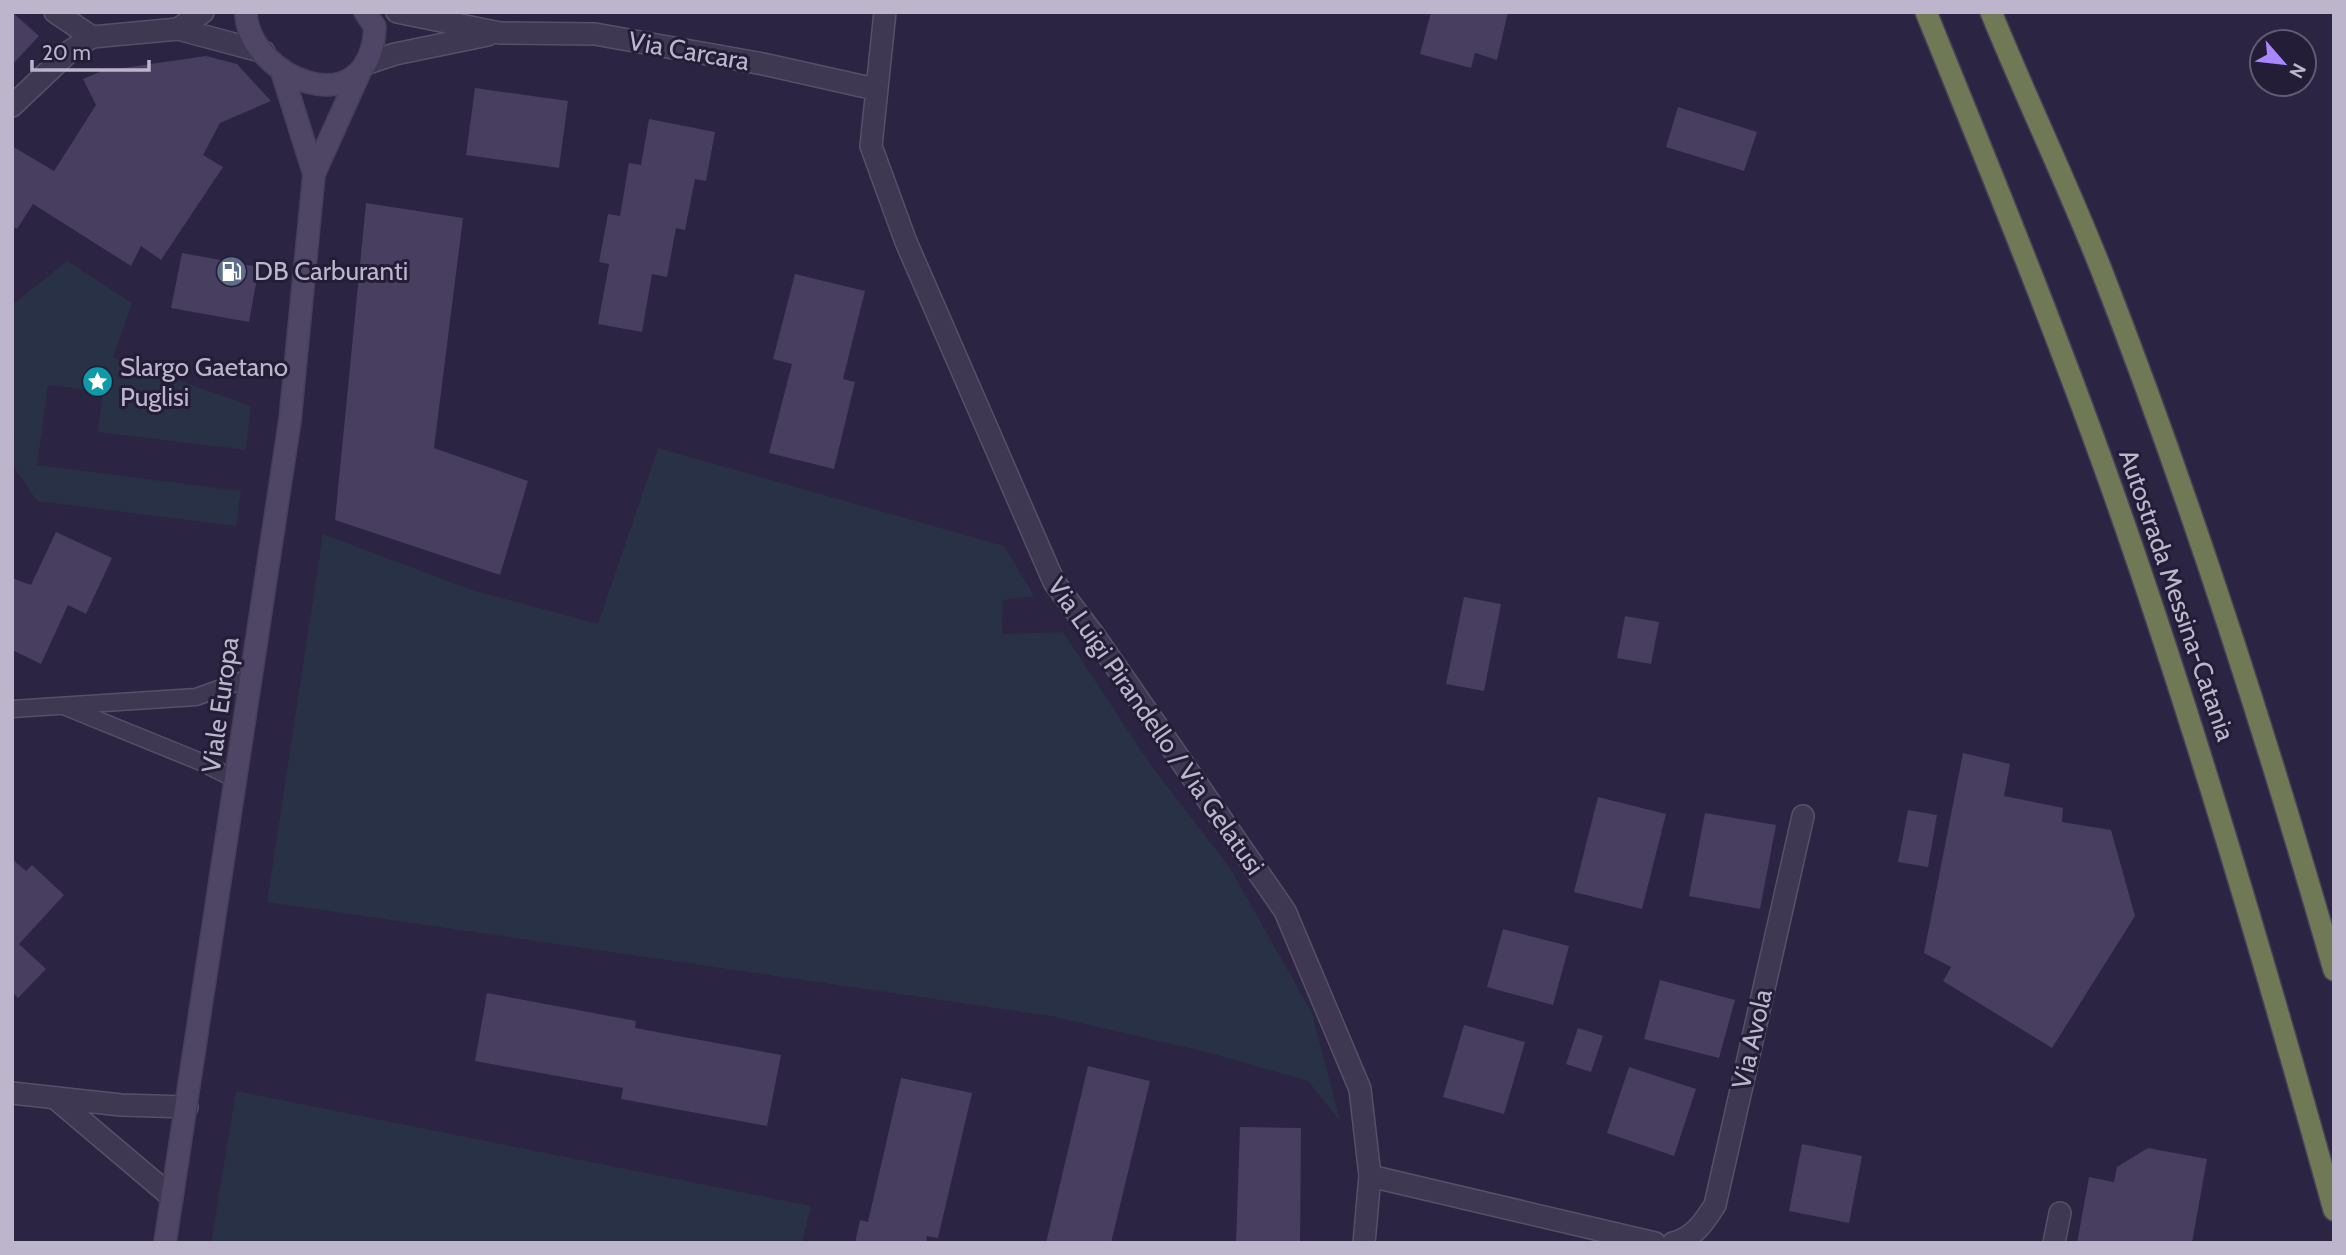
<svg xmlns="http://www.w3.org/2000/svg" width="2346" height="1255" font-family="Cabin,sans-serif">
<style>
.green{fill:#293146}
.building{fill:#473e60}
.lines{fill:none;stroke-linecap:round;stroke-linejoin:round}
.service-casing{stroke:#575069;stroke-width:19}
.minor-casing{stroke:#575069;stroke-width:24}
.tertiary-casing{stroke:#575069;stroke-width:24}
.secondary-casing{stroke:#463f58;stroke-width:24}
.motorway-casing{stroke:#474059;stroke-width:24}
.service{stroke:#3f3852;stroke-width:16}
.minor{stroke:#3f3852;stroke-width:21}
.tertiary{stroke:#3f3852;stroke-width:21}
.secondary{stroke:#4f4665;stroke-width:21}
.motorway{stroke:#6f7955;stroke-width:21}
.labels{text-anchor:middle;dominant-baseline:central;stroke-width:6;stroke-linejoin:round;paint-order:stroke}
.street-label{font-size:26px;fill:#bcb5cc;stroke:#241d37}
.poi-label{font-size:26px;fill:#bcb5cc;stroke:#241d37;text-anchor:start}
</style>
<rect width="100%" height="100%" fill="#2b2442"/>
<!-- green -->
<g class="green">
<polygon points="67,261 132,303 113,357 251,406 246,450 98,432 103,392 48,385 37,465 241,491 236,526 37,501 12,464 12,438 15,436 12,431 12,305"/>
<polygon points="658,448 1004,546 1034,596 1003,600 1002,634 1063,632 1150,764 1230,868 1312,1013 1340,1121 1308,1081 1214,1054 1051,1016 267,902 323,534 472,590 598,624"/>
<polygon points="236,1091 811,1206 802,1243 211,1243"/>
</g>
<!-- building -->
<g class="building">
<polygon points="12,12 39,36 12,65"/>
<polygon points="1431,12 1508,12 1497,60 1475,53 1471,68 1420,54"/>
<polygon points="206,56 237,64 271,101 220,123 203,155 223,167 161,260 141,246 131,266 33,204 17,229 12,227 12,146 54,171 96,105 83,79 102,71"/>
<polygon points="475,88 568,101 559,168 466,155"/>
<polygon points="1678,107 1757,132 1744,171 1666,147"/>
<polygon points="649,119 715,132 706,181 695,179 685,230 676,228 667,277 652,274 642,332 598,324 609,264 599,262 608,214 620,216 629,163 641,165"/>
<polygon points="366,203 463,218 434,448 528,481 500,575 335,520"/>
<polygon points="182,253 259,267 249,322 171,308"/>
<polygon points="795,274 865,291 843,379 855,382 834,469 769,453 792,364 773,359"/>
<polygon points="56,532 112,558 86,614 68,605 41,664 12,650 12,578 31,585"/>
<polygon points="1464,597 1501,604 1484,691 1446,684"/>
<polygon points="1625,616 1659,622 1651,664 1617,658"/>
<polygon points="1963,753 2010,764 2004,796 2063,808 2062,822 2111,830 2135,916 2052,1048 1943,981 1951,967 1924,953"/>
<polygon points="1598,797 1666,814 1642,909 1574,892"/>
<polygon points="1908,810 1937,815 1928,867 1898,862"/>
<polygon points="1705,813 1776,825 1760,909 1689,896"/>
<polygon points="12,859 26,871 32,865 64,895 19,944 46,969 18,998 12,992"/>
<polygon points="1503,929 1569,946 1553,1005 1487,987"/>
<polygon points="1660,980 1735,1000 1719,1058 1644,1039"/>
<polygon points="487,993 636,1021 635,1028 781,1055 767,1126 621,1099 623,1088 475,1061"/>
<polygon points="1464,1025 1525,1042 1504,1114 1443,1097"/>
<polygon points="1578,1028 1603,1036 1591,1072 1566,1064"/>
<polygon points="1088,1066 1150,1081 1111,1243 1046,1243"/>
<polygon points="1629,1067 1696,1089 1674,1156 1607,1133"/>
<polygon points="901,1078 972,1093 938,1238 927,1236 926,1243 855,1243 860,1220 868,1222"/>
<polygon points="1240,1127 1301,1128 1300,1243 1236,1243"/>
<polygon points="1802,1144 1862,1156 1849,1223 1789,1211"/>
<polygon points="2148,1148 2207,1159 2192,1243 2077,1243 2089,1177 2114,1182 2117,1167"/>
</g>
<g class="lines">
<defs>
<g id="service">
<polyline points="66,707 201,762 237,780"/>
<polyline points="12,709 196,697 252,677"/>
</g>
<g id="minor">
<polyline points="397,12 500,33 595,34 763,64 875,89"/>
<polyline points="885,12 871,146 906,242 1054,582 1096,638 1285,911 1360,1089 1370,1176 1364,1243"/>
<polyline points="365,64 395,54 488,35"/>
<polyline points="12,106 70,51 92,37"/>
<polyline points="12,1093 121,1105 187,1107"/>
<polyline points="55,1098 172,1197"/>
<polyline points="1370,1176 1655,1243"/>
<path d="M1673,1243C1694,1238 1704,1222 1715,1205L1803,816"/>
<polyline points="2054,1243 2060,1213"/>
</g>
<g id="tertiary">
<polyline points="55,12 92,37 178,29 264,52"/>
<polyline points="178,29 203,12"/>
</g>
<g id="secondary">
<path d="M246,12C247,77 370,130 375,27L365,12"/>
<polyline points="281,69 314,174"/>
<polyline points="165,1243 290,420 314,174 359,74"/>
</g>
<g id="motorway">
<path d="M1926,12C1998,189 2070,365 2132,546C2207,765 2272,987 2334,1210"/>
<path d="M1991,12C2026,98 2067,183 2101,269C2191,499 2266,734 2334,970"/>
</g>
</defs>
<!-- service casing -->
<use href="#service" class="service-casing"/>
<!-- minor casing -->
<use href="#minor" class="minor-casing"/>
<!-- tertiary casing -->
<use href="#tertiary" class="tertiary-casing"/>
<!-- secondary casing -->
<use href="#secondary" class="secondary-casing"/>
<!-- motorway casing -->
<use href="#motorway" class="motorway-casing"/>
<!-- service -->
<use href="#service" class="service"/>
<!-- minor -->
<use href="#minor" class="minor"/>
<!-- tertiary -->
<use href="#tertiary" class="tertiary"/>
<!-- secondary -->
<use href="#secondary" class="secondary"/>
<!-- motorway -->
<use href="#motorway" class="motorway"/>
</g>
<!-- icons -->
<defs>
<symbol id="fuel-disc" viewBox="-11 -11 22 22"><circle r="9.5" fill="#5c6f8a" stroke="#241d37"/><path d="M-5.5-6h7V0h2V4h1.3V-2.5L3-4.5l.8-.8L6-3V5H2.5V1h-1V6h-7ZM-4.2-4.7v3.2H.2V-4.7Z" fill="#fff"/></symbol>
<symbol id="sight-disc" viewBox="-11 -11 22 22"><circle r="9.5" fill="#0f9aa8" stroke="#241d37"/><path d="M0-6L1.8-2.2L6-1.7L2.9 1.2L3.7 5.4L0 3.3L-3.7 5.4L-2.9 1.2L-6-1.7L-1.8-2.2Z" fill="#fff"/></symbol>
</defs>
<g fill-rule="evenodd">
<use href="#fuel-disc" x="214" y="254" width="35" height="35"/>
<use href="#sight-disc" x="80" y="364" width="35" height="35"/>
</g>
<g class="labels">
<!-- street labels -->
<g class="street-label">
<text transform="translate(689 51) rotate(10)">Via Carcara</text>
<text transform="translate(2177 595) rotate(71)">Autostrada Messina-Catania</text>
<text transform="translate(220 705) rotate(-82)">Viale Europa</text>
<text transform="translate(1156 726) rotate(55)">Via Luigi Pirandello / Via Gelatusi</text>
<text transform="translate(1752 1039) rotate(-77)">Via Avola</text>
</g>
<!-- poi labels -->
<g class="poi-label">
<text x="254" y="271">DB Carburanti</text>
<text x="120" y="367">Slargo Gaetano<tspan x="120" dy="30">Puglisi</tspan></text>
</g>
</g>
<!-- border -->
<rect width="2346" height="1255" fill="none" stroke="#bcb5cc" stroke-width="28"/>
<!-- north arrow -->
<g transform="translate(2283 63) rotate(118)"><circle r="33" fill="#241d37" stroke="#615a73" stroke-width="2"/>
<path d="M0-5L12 26L0 18L-12 26Z" fill="#a988ff"/>
<text y="-10" font-size="19" font-weight="bold" text-anchor="middle" fill="#bcb5cc">N</text>
</g>
<!-- scale -->
<path d="M32 60v10h117v-10" fill="none" stroke="#bcb5cc" stroke-width="3.5"/>
<text x="42" y="60" font-size="21" fill="#bcb5cc" stroke="#241d37" stroke-width="5" paint-order="stroke">20 m</text>
</svg>
